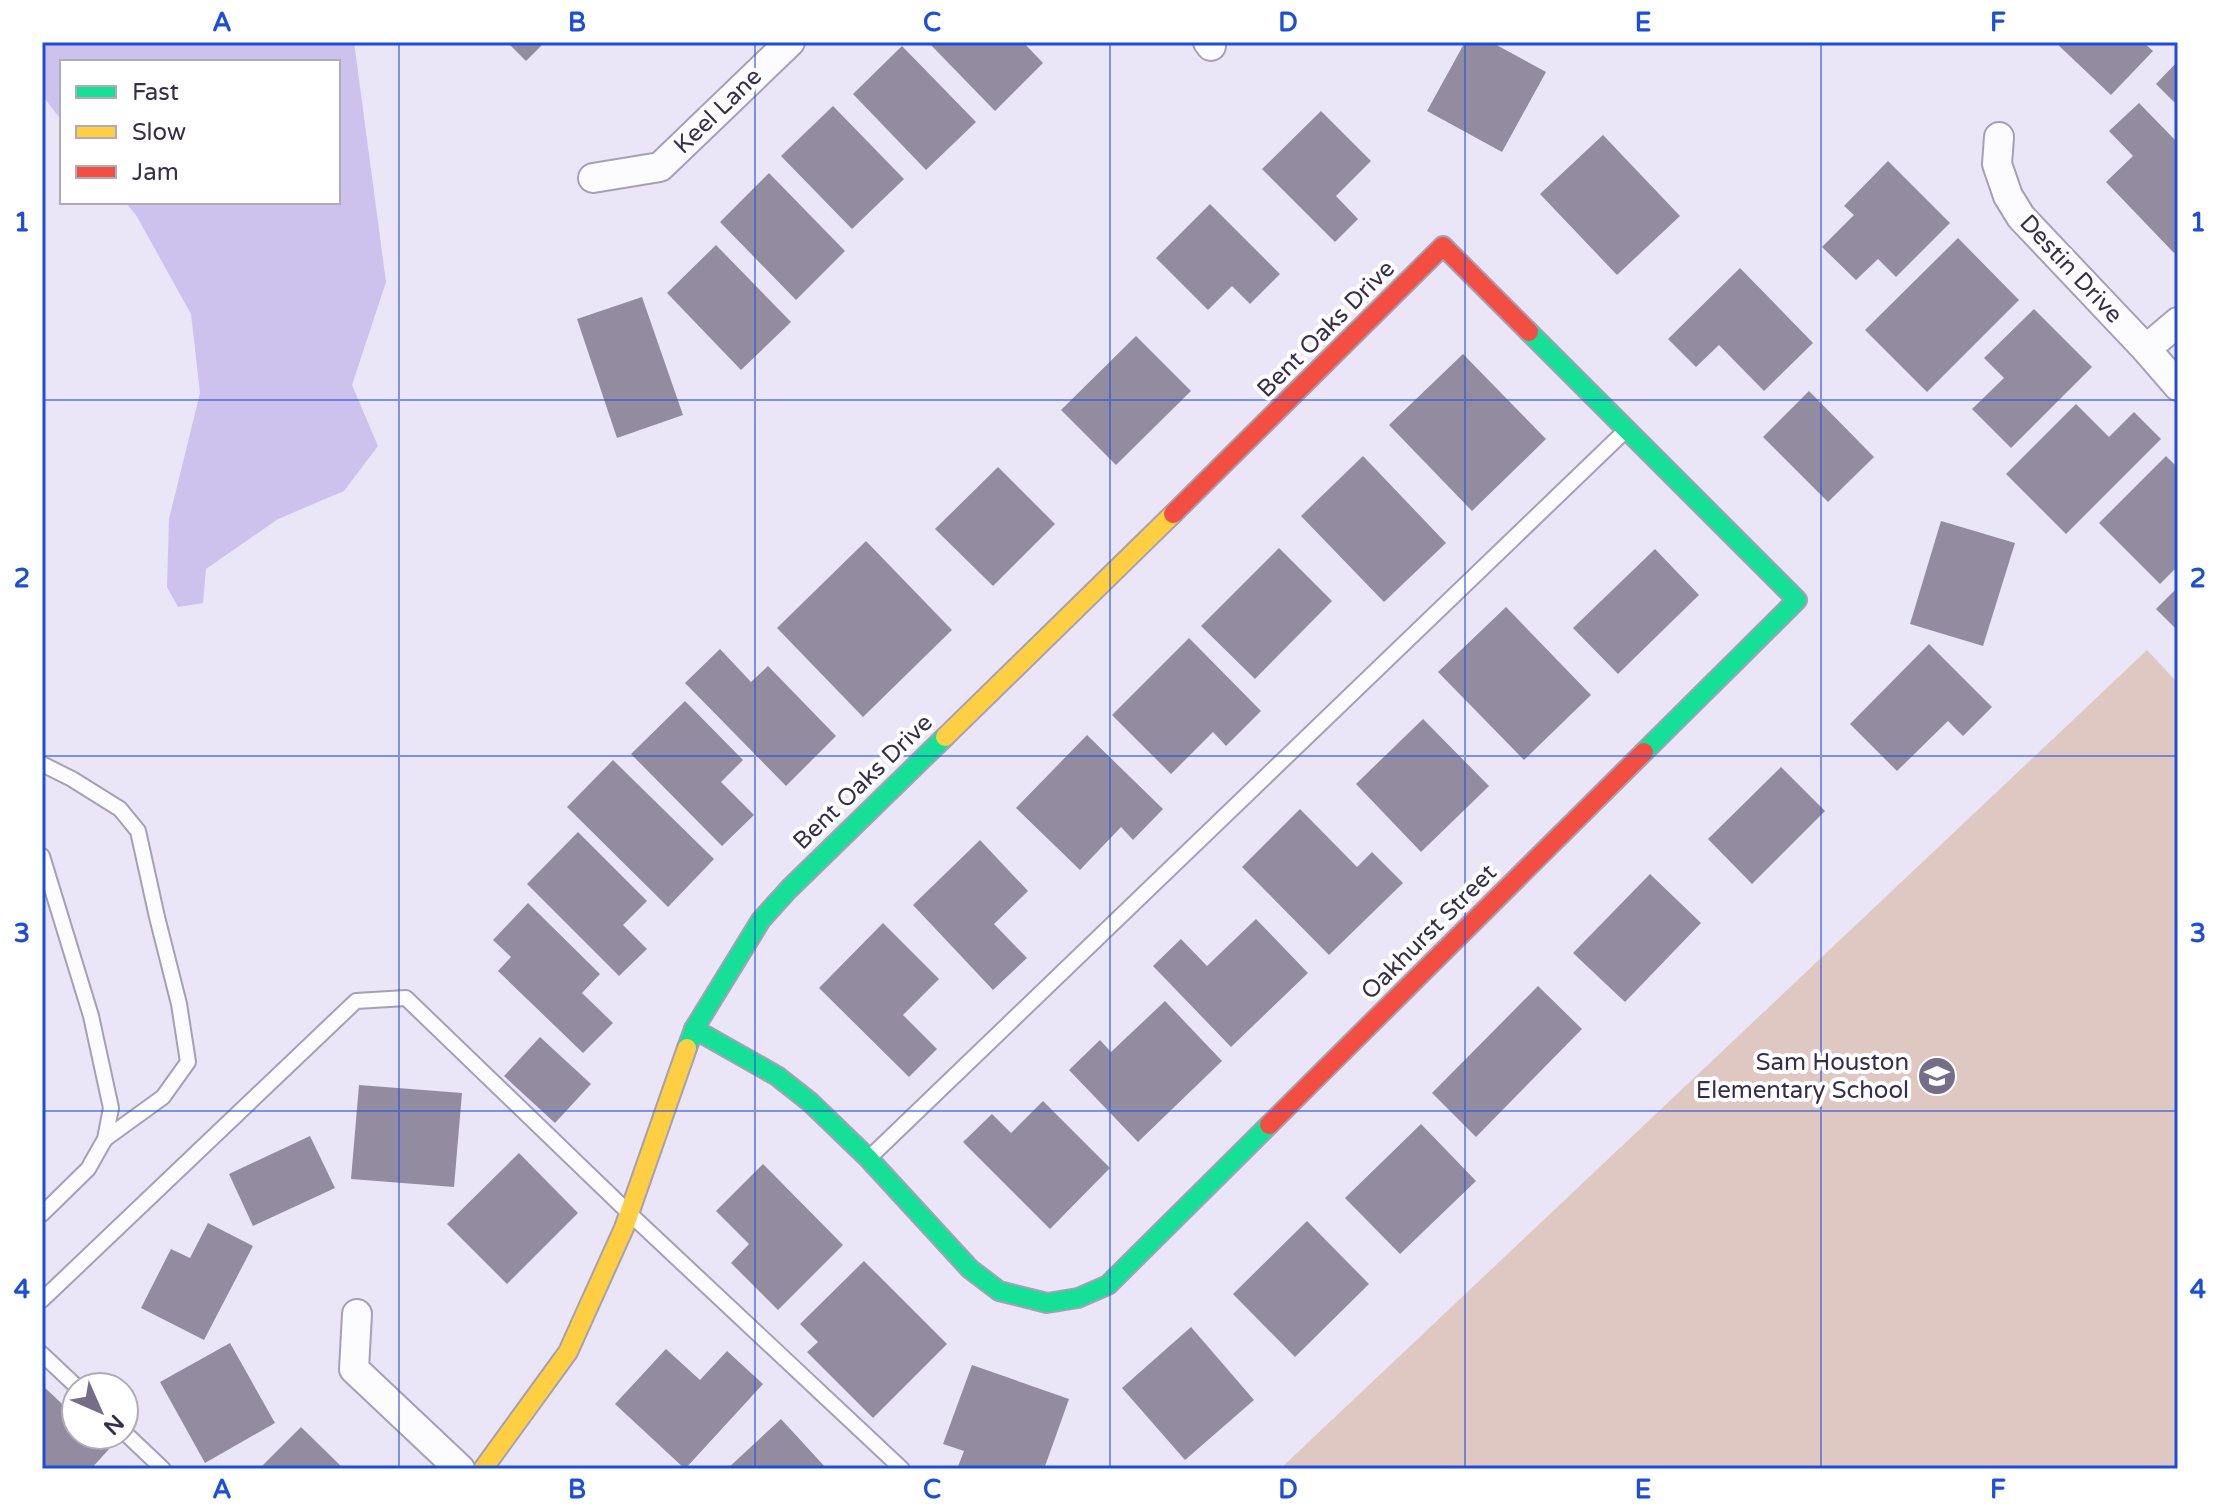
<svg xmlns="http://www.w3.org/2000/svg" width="2220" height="1511" font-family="'Varela Round',sans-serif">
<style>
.green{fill:#dfc8c2}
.water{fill:#cdc1ee}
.building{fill:#938ca1}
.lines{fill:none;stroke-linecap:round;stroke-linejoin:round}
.lane-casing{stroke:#a5a0b4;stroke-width:18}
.street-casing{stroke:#a5a0b4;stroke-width:32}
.fast-casing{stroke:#a5a0b4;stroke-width:22}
.slow-casing{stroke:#a5a0b4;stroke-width:22}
.jam-casing{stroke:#a5a0b4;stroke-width:22}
.lane{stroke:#fcfbfe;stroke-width:14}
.street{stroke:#fcfbfe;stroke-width:28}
.fast{stroke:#16e098;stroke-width:18}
.slow{stroke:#ffcf43;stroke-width:18}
.jam{stroke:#f24e42;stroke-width:18}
.grid{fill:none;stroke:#1d4ed8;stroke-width:2;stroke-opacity:0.55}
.labels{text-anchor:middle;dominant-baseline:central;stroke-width:8;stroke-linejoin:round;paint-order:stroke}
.street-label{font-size:24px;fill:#372e4c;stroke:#fff}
.poi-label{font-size:24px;fill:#372e4c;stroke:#fff;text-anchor:end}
.neatline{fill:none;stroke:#1d4ed8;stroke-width:3}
.grid-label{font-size:26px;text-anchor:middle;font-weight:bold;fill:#1d4ed8}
</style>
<rect width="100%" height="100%" fill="#eae6f7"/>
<!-- green -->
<polygon class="green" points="2147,650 2178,683 2178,1469 1280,1469"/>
<!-- water -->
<polygon class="water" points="42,42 354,42 386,282 352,385 378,446 344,491 278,519 206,569 203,603 178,607 167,587 169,519 200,393 191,314 136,215 125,202 338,202 338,62 62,62 62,121 42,95"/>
<!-- building -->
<g class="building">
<polygon points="507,42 545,42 526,61"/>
<polygon points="928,42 1023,42 1043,63 995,111"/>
<polygon points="1465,42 1491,42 1546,72 1502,152 1427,111"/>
<polygon points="2055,42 2143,42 2153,51 2111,95"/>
<polygon points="902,46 976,122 926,170 853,94"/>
<polygon points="2178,61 2178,106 2156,84"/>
<polygon points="2139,103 2178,143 2178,249 2174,253 2106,182 2133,156 2109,131"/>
<polygon points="833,106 904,179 852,229 781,156"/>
<polygon points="1321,111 1371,161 1336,196 1358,219 1335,242 1262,169"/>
<polygon points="1603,135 1680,216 1617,275 1540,194"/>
<polygon points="1888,161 1950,223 1896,277 1878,259 1856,280 1822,247 1854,215 1844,206"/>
<polygon points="769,173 845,251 796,300 720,222"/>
<polygon points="1210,204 1280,274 1250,304 1232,286 1208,310 1156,258"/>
<polygon points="1958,238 2019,300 1927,392 1865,330"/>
<polygon points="716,245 791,322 741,370 667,293"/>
<polygon points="1740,268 1813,343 1764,391 1719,345 1696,367 1668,339"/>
<polygon points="642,297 683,415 617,438 577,319"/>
<polygon points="2034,309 2092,367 2011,448 1972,409 2004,378 1984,358"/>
<polygon points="1136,336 1191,391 1116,465 1061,410"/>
<polygon points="1463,354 1546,439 1472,511 1389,425"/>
<polygon points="1809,391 1874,457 1828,502 1763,437"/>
<polygon points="2076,404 2109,437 2134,412 2161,439 2066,534 2006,474"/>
<polygon points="1363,456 1446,543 1384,602 1301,516"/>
<polygon points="2166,456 2178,468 2178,566 2160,584 2099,523"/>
<polygon points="998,467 1055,524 993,586 935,529"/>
<polygon points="1941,521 2015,543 1983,646 1910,624"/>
<polygon points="866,541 952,630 863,717 777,628"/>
<polygon points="1279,548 1332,601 1255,679 1201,626"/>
<polygon points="1655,549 1699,595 1618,674 1573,628"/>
<polygon points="2178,587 2178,631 2156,609"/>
<polygon points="1506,607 1591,695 1524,760 1438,672"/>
<polygon points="1189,638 1261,711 1226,746 1213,732 1171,774 1112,715"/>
<polygon points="1929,644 1992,707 1963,736 1948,721 1897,771 1850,724"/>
<polygon points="720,649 751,682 768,666 836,736 786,786 685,683"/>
<polygon points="685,701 743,760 721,782 754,815 722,846 631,754"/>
<polygon points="1423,719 1489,786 1421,852 1356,784"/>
<polygon points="1087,735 1163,809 1133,840 1121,827 1080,870 1016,808"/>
<polygon points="613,760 714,859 668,907 567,807"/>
<polygon points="1781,767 1825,811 1752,884 1708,839"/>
<polygon points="1300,809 1357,867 1372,852 1403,883 1329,955 1242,867"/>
<polygon points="578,832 647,901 623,925 647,949 619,976 527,884"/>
<polygon points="980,840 1028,891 994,924 1027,958 993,990 913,905"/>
<polygon points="1650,874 1701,923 1625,1002 1573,953"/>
<polygon points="528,903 600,974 582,993 613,1023 583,1053 498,971 511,957 493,940"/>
<polygon points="1256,919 1308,973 1231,1047 1153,966 1181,939 1207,966"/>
<polygon points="883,923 939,979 903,1015 937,1049 909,1077 819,988"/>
<polygon points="1538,986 1582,1029 1476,1137 1432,1093"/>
<polygon points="1165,1001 1222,1061 1138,1142 1069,1070 1100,1040 1111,1052"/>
<polygon points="540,1037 591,1084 555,1123 504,1076"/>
<polygon points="359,1085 462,1093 454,1187 351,1179"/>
<polygon points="1043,1101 1110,1168 1050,1229 963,1142 992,1114 1011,1133"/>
<polygon points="1421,1124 1476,1181 1400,1254 1345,1198"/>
<polygon points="310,1136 335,1188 253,1226 229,1174"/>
<polygon points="519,1153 578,1213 507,1284 447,1224"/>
<polygon points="763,1164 843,1245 778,1310 731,1263 749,1244 716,1211"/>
<polygon points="1307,1221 1369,1284 1295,1357 1233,1294"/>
<polygon points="208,1223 253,1246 204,1340 141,1308 171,1249 190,1258"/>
<polygon points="864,1261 947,1344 873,1418 807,1352 818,1342 800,1324"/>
<polygon points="1191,1327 1254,1400 1185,1460 1122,1388"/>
<polygon points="230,1343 275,1423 205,1463 160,1382"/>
<polygon points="666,1349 700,1380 727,1351 763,1384 685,1469 615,1404"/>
<polygon points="972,1365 1069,1399 1044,1469 957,1469 964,1451 943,1444"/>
<polygon points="42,1385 76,1417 76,1435 95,1435 109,1449 91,1469 42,1469"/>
<polygon points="781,1419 827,1469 727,1469"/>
<polygon points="301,1427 344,1469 259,1469"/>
</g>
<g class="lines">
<defs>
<g id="lane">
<polyline points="42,764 72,779 120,809 138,831 157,917 179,1004 188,1062 163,1097 105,1139"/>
<polyline points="42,856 91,1016 111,1108 105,1139 88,1169 42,1214"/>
<polyline points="869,1158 1624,432"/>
<polyline points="42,1300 356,1001 406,998 629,1213 902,1469"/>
<polyline points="42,1354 77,1387"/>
<polyline points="124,1432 163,1469"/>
</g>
<g id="street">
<polyline points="1208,42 1211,46"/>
<polyline points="1999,137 1997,164 2008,196 2021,217 2146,349 2178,386"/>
<polyline points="593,178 660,167 790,42"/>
<polyline points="2146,349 2178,322"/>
<polyline points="357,1314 354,1369 460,1469"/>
</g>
<g id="fast">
<polyline points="1529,332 1797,600 1644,752"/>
<polyline points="694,1029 777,1076 810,1102 868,1158 970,1269 999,1291 1047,1303 1078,1298 1108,1285 1269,1125"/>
<polyline points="687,1048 694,1029 761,920 789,889 945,737"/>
</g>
<g id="slow">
<polyline points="945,737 1173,514"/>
<polyline points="483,1469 568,1352 624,1228 687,1048"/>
</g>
<g id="jam">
<polyline points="1173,514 1443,246 1529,332"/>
<polyline points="1269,1125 1644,752"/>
</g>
</defs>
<!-- lane casing -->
<use href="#lane" class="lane-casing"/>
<!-- street casing -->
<use href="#street" class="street-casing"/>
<!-- fast casing -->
<use href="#fast" class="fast-casing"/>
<!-- slow casing -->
<use href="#slow" class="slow-casing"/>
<!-- jam casing -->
<use href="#jam" class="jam-casing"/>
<!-- lane -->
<use href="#lane" class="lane"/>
<!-- street -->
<use href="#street" class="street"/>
<!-- fast -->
<use href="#fast" class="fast"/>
<!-- slow -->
<use href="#slow" class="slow"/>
<!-- jam -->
<use href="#jam" class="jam"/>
</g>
<!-- grid -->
<path class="grid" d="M399,42V1469M755,42V1469M1110,42V1469M1465,42V1469M1821,42V1469M42,400H2178M42,756H2178M42,1111H2178"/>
<!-- icons -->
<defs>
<symbol id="school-disc" viewBox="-11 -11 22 22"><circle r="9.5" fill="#766e88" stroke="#fff"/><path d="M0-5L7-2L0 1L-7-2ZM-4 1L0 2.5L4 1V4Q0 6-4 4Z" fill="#fff"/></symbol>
</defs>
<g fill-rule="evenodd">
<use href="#school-disc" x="1915" y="1054" width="44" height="44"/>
</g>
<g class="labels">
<!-- street labels -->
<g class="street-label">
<text transform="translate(718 111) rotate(-44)">Keel Lane</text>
<text transform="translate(2071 269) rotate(47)">Destin Drive</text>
<text transform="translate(1326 329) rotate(-45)">Bent Oaks Drive</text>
<text transform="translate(863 782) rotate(-44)">Bent Oaks Drive</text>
<text transform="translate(1429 932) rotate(-45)">Oakhurst Street</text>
</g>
<!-- poi labels -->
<g class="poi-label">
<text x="1909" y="1062">Sam Houston<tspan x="1909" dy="28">Elementary School</tspan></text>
</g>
</g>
<!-- border -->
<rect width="2220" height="1511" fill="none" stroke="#ffffff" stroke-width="88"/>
<!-- legend -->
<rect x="60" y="60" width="280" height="144" fill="#ffffff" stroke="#afabb7" stroke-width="2"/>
<rect x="76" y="86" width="40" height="12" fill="#16e098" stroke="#afabb7" stroke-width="2"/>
<text x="132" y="100" font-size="24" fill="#372e4c">Fast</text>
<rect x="76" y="126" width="40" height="12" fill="#ffcf43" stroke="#afabb7" stroke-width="2"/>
<text x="132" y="140" font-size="24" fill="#372e4c">Slow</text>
<rect x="76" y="166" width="40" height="12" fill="#f24e42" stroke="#afabb7" stroke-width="2"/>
<text x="132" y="180" font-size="24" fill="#372e4c">Jam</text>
<!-- north arrow -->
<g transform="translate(100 1411) rotate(135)"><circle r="38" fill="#ffffff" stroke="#afabb7" stroke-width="2"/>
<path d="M0-6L14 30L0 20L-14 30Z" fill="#766e88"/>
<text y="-12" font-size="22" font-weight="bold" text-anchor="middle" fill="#372e4c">N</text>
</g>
<rect x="44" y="44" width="2132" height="1423" class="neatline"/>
<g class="grid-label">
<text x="222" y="31">A</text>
<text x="577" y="31">B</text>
<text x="932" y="31">C</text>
<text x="1288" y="31">D</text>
<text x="1643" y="31">E</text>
<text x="1998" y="31">F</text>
<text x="22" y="231">1</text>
<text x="2198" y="231">1</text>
<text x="22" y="587">2</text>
<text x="2198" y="587">2</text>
<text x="22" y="942">3</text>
<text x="2198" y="942">3</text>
<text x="22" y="1298">4</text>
<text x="2198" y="1298">4</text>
<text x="222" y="1498">A</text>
<text x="577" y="1498">B</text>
<text x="932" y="1498">C</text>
<text x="1288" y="1498">D</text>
<text x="1643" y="1498">E</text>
<text x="1998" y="1498">F</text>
</g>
</svg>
